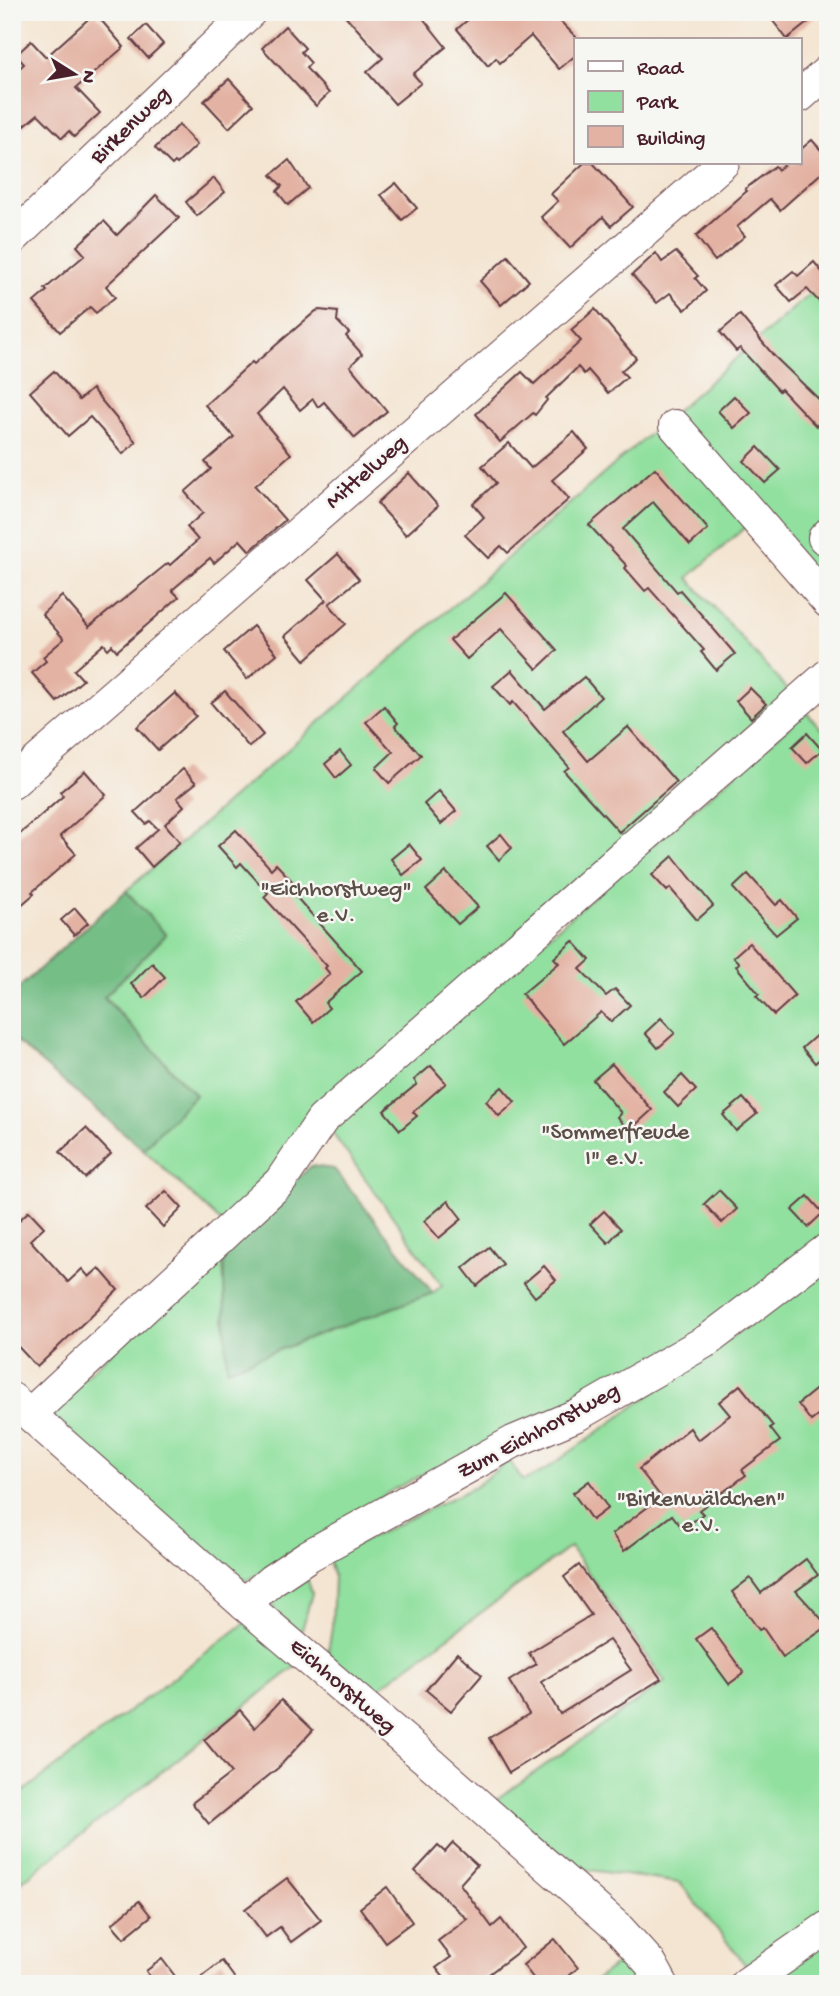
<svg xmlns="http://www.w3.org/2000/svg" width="840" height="1996" font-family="'Gochi Hand',sans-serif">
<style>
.green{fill:#91e09f;stroke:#6e8065;stroke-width:2}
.forest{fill:#74be86;stroke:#5f6e58;stroke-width:2}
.building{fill:#e3b2a3;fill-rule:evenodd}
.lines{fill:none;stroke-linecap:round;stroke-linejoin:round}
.minor-casing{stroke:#643d44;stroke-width:34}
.minor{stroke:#fff;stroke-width:32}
.labels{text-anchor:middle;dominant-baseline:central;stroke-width:5;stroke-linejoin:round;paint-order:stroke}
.street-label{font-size:23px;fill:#4a1f2b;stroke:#f6f6f2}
.park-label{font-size:23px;fill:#5c4f48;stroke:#f6f6f2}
</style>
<rect width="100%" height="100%" fill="#f6f6f2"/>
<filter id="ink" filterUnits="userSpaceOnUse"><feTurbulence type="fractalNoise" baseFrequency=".0143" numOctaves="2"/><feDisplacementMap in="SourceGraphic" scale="14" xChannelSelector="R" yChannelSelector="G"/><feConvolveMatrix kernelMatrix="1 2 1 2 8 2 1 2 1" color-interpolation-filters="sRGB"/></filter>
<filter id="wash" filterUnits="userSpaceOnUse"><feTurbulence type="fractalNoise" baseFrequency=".00686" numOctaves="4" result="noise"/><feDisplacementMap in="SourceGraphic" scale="28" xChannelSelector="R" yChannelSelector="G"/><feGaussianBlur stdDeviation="1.57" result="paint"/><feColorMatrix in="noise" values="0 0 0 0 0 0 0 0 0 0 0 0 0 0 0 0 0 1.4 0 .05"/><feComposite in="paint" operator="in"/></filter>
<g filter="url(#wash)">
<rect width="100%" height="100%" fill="#f4e5d2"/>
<!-- green -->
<g class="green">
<polygon points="828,278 828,590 752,521 688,578 793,696 223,1224 143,1149 195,1095 104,996 166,935 126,891"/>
<polygon points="806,712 828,736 828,1237 723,1319 646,1364 394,1489 247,1581 231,1575 54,1426 53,1406 223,1249 227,1369 433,1293 442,1285 328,1127"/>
<polygon points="828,1266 828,1912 748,1968 680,1883 576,1868 495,1800 665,1682 570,1547 368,1696 337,1669 328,1651 332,1628 334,1577 328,1558 475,1487 509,1460 523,1481 542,1472 774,1307"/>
<polygon points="306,1575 312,1593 302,1630 297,1630 274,1610 274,1597"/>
<polygon points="249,1620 300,1663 12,1889 12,1800"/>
<polygon points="828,1936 828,1984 755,1984"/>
<polygon points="627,1956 644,1984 591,1984"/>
</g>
<!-- forest -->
<g class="forest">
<polygon points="126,891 166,935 104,997 195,1095 143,1149 12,1038 12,994"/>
<polygon points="311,1166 334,1169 433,1293 227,1369 223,1249"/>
</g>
<g id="blocks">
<!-- building -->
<g class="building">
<polygon points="342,12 418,12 446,47 413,74 421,83 395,104 367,72 383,58"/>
<polygon points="477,12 551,12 576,37 576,55 559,69 531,36 500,63 496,58 488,66 457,29"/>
<polygon points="766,12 821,12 787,39"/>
<polygon points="95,13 124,47 76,88 100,113 74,137 69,131 62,138 38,114 12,136 12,75 24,64 16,55 31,41 46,57"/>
<polygon points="146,25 163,44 148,58 131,39"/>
<polygon points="285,26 305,48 301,52 311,63 306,68 329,93 316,106 262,48"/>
<polygon points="229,79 253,105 229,128 204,101"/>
<polygon points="179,125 197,145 177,164 175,162 172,165 155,148"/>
<polygon points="812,140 828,158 828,167 780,210 770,199 737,227 745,236 715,261 696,236 747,191 745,189 775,166 778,170 786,163 800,163 800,150"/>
<polygon points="289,160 308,188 288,205 277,191 282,186 271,175"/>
<polygon points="584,163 593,163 633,207 611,226 603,217 570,248 541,217 558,201 551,194"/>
<polygon points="214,178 225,192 197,216 186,202"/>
<polygon points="396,183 417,208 402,220 381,195"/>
<polygon points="156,195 179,218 106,286 115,297 96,313 90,307 60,332 34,302 47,291 45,289 85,255 77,246 104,221 117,235"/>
<polygon points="676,252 698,276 695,278 706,291 685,310 670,293 657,303 632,275 656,253 662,262"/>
<polygon points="508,256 529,281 501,305 480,281"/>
<polygon points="814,262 828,279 828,311 807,289 791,302 776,285 793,271 798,276"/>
<polygon points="595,309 636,358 621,371 627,377 608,393 588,370 584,374 578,367 546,398 547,400 535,415 533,413 500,442 476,414 522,372 534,384 581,341 571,330"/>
<polygon points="319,310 338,312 337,321 349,333 346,336 362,354 350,366 387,411 355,438 324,402 318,407 313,399 300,410 283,389 257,414 291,454 255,486 285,520 250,551 240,540 214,563 210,558 172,590 179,597 117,651 112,645 108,649 104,644 74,670 83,680 57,702 32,673 46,661 43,657 64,639 42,614 62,596 89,627 168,563 170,565 198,540 187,527 203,513 185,492 211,469 205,462 234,437 205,405 252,362 254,364 316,311"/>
<polygon points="740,315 774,356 828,408 828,415 816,426 781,389 779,391 740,348 736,351 720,332"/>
<polygon points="54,371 79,400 92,389 136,442 123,454 90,417 68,436 30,392"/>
<polygon points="734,396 751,413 734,428 718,411"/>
<polygon points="574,432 588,449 552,480 569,499 508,553 501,546 488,558 465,535 484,517 473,504 496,483 482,466 509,443 531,468"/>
<polygon points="758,447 780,470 765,483 744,461"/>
<polygon points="655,468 708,529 690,545 653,502 623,529 677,592 680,590 699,612 735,654 716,670 701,652 704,650 649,588 645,591 625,568 627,566 589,525"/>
<polygon points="409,473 438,506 406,535 377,503"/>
<polygon points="338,554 359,579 329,604 346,624 305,660 285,636 326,600 308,580"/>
<polygon points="506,593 557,650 537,669 501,629 467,659 450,640"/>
<polygon points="253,626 277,654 247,679 224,651"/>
<polygon points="512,670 545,709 584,677 601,697 563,731 588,761 628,727 676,782 619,832 564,771 569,767 513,702 510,705 493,686"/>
<polygon points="750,688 766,704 751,718 736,701"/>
<polygon points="225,691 263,735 249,747 211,703"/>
<polygon points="175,693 196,716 158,750 137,727"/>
<polygon points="384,706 398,723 395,726 421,755 389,783 376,768 393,752 366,722"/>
<polygon points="807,733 822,750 807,763 792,747"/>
<polygon points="340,751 351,765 336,778 325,764"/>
<polygon points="183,769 196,783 177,798 184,806 165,824 180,842 152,867 136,848 158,829 150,821 146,824 135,812"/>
<polygon points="85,771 106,795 60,836 76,854 32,892 34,894 12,913 12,841 63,796 60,792"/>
<polygon points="439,791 456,811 441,824 424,804"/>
<polygon points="236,830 271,869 276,864 295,884 289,889 362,971 325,1003 329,1008 313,1022 296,1002 330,974 325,968 327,966 264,897 268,893 241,863 237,867 218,846"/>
<polygon points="501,834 512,848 499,860 487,846"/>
<polygon points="409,844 422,860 403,875 391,859"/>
<polygon points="673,856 713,906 697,920 670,888 667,891 652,875"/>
<polygon points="446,872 478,907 458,924 426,890"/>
<polygon points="748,874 776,905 782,900 797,918 776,935 733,888"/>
<polygon points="75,908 88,923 74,935 61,920"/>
<polygon points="573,941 590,960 580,969 606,996 615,989 630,1005 611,1022 601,1012 564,1044 522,994 559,963 554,958"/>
<polygon points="749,943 795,996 774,1015 756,996 759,994 736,966 739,963 733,957"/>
<polygon points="152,963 165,977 144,998 131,984"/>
<polygon points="661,1018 675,1033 658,1048 645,1033"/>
<polygon points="819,1033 828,1043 828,1052 815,1063 802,1048"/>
<polygon points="612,1064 652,1110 629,1131 617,1117 621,1113 593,1080"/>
<polygon points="431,1066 446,1083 413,1112 417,1116 400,1130 384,1111 417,1084 414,1080"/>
<polygon points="682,1075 696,1090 678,1107 664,1092"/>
<polygon points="502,1087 515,1102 499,1116 486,1101"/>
<polygon points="743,1098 757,1114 736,1131 723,1115"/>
<polygon points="86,1128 111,1154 85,1178 60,1152"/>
<polygon points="719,1190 737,1209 722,1223 704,1204"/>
<polygon points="166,1191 182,1208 163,1227 146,1209"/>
<polygon points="808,1196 823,1213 808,1227 792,1210"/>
<polygon points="448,1201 462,1219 439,1238 424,1221"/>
<polygon points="29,1211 44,1227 30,1240 68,1282 82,1269 89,1277 99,1268 118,1290 37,1367 12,1340 12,1221 15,1224"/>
<polygon points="604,1211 621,1229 608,1243 590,1224"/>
<polygon points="489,1247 503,1264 477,1286 463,1268"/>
<polygon points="544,1266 556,1280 535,1297 524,1283"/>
<polygon points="740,1385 773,1426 770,1428 780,1441 742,1470 746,1475 699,1510 703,1514 683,1529 672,1515 624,1551 612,1534 661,1497 639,1469 690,1428 698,1440 730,1415 719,1402"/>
<polygon points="819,1387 828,1399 828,1408 811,1421 798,1404"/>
<polygon points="589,1481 608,1508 592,1520 573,1493"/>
<polygon points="806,1559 818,1575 796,1591 828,1626 783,1657 763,1628 759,1630 732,1592 750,1578 761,1593"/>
<path d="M579,1565L661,1679L509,1773L489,1738L529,1714L509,1681L536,1664L529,1653L591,1615L564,1577ZM609,1640L631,1670L560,1714L541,1682Z"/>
<polygon points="711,1628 744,1673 729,1684 696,1639"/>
<polygon points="457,1653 482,1675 451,1711 426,1690"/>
<polygon points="281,1700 313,1730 278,1768 209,1824 192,1803 231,1773 204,1740 240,1710 255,1728"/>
<polygon points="453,1843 477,1865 460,1884 492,1927 501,1919 523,1948 476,1984 449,1984 436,1968 451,1957 438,1941 467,1919 415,1871 438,1846 445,1852"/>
<polygon points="287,1878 321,1920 291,1942 280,1927 266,1937 245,1909"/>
<polygon points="387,1887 412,1922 385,1942 360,1908"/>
<polygon points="139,1901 151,1916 124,1938 112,1924"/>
<polygon points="555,1939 578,1968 569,1975 576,1984 538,1984 523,1965"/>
<polygon points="162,1959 181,1984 155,1984 146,1971"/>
<polygon points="222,1961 239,1984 192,1984"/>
</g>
</g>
</g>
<g filter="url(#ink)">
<use href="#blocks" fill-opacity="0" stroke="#643d44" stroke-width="2"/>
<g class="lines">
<defs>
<g id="minor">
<polyline points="800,96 828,71"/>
<polyline points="12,239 250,12"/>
<polyline points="675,426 828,602"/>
<polyline points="824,538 828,534"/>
<polyline points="12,783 723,163"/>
<polyline points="12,1399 244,1604 432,1764 618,1928 651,1964 662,1984"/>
<polyline points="30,1414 280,1182 322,1120 828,675"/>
<polyline points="244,1604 272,1580 308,1556 513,1442 577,1415 708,1340 828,1249"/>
<polyline points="746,1984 828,1927"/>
</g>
</defs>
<!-- minor casing -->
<use href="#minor" class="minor-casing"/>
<!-- minor -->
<use href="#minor" class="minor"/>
</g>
</g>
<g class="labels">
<!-- street labels -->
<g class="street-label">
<text transform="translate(131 126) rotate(-44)">Birkenweg</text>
<text transform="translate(367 473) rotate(-41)">Mittelweg</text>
<text transform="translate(539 1432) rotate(-28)">Zum Eichhorstweg</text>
<text transform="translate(342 1687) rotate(41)">Eichhorstweg</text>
</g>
<!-- park labels -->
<g class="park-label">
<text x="336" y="890">"Eichhorstweg"<tspan x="336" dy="26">e.V.</tspan></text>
<text x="615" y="1133">"Sommerfreude<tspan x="615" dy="26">I" e.V.</tspan></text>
<text x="701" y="1500">"Birkenwäldchen"<tspan x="701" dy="26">e.V.</tspan></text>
</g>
</g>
<!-- margin -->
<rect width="840" height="1996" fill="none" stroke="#f6f6f2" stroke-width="42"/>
<!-- legend -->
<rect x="574" y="38" width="228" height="126" fill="#f6f6f2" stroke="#b1a0a2" stroke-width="2"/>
<rect x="588" y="61" width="35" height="10" fill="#ffffff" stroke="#b1a0a2" stroke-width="2"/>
<text x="637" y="74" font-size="21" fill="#4a1f2b">Road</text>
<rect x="588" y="91" width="35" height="21" fill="#91e09f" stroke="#b1a0a2" stroke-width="2"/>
<text x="637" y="108" font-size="21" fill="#4a1f2b">Park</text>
<rect x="588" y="126" width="35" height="21" fill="#e3b2a3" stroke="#b1a0a2" stroke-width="2"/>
<text x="637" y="144" font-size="21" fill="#4a1f2b">Building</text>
<!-- north arrow -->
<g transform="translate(74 74) rotate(101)" stroke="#f6f6f2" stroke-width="5" paint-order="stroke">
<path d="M0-5L12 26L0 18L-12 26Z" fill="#4a1f2b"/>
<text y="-10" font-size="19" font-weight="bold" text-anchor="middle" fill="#4a1f2b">N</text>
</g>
</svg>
